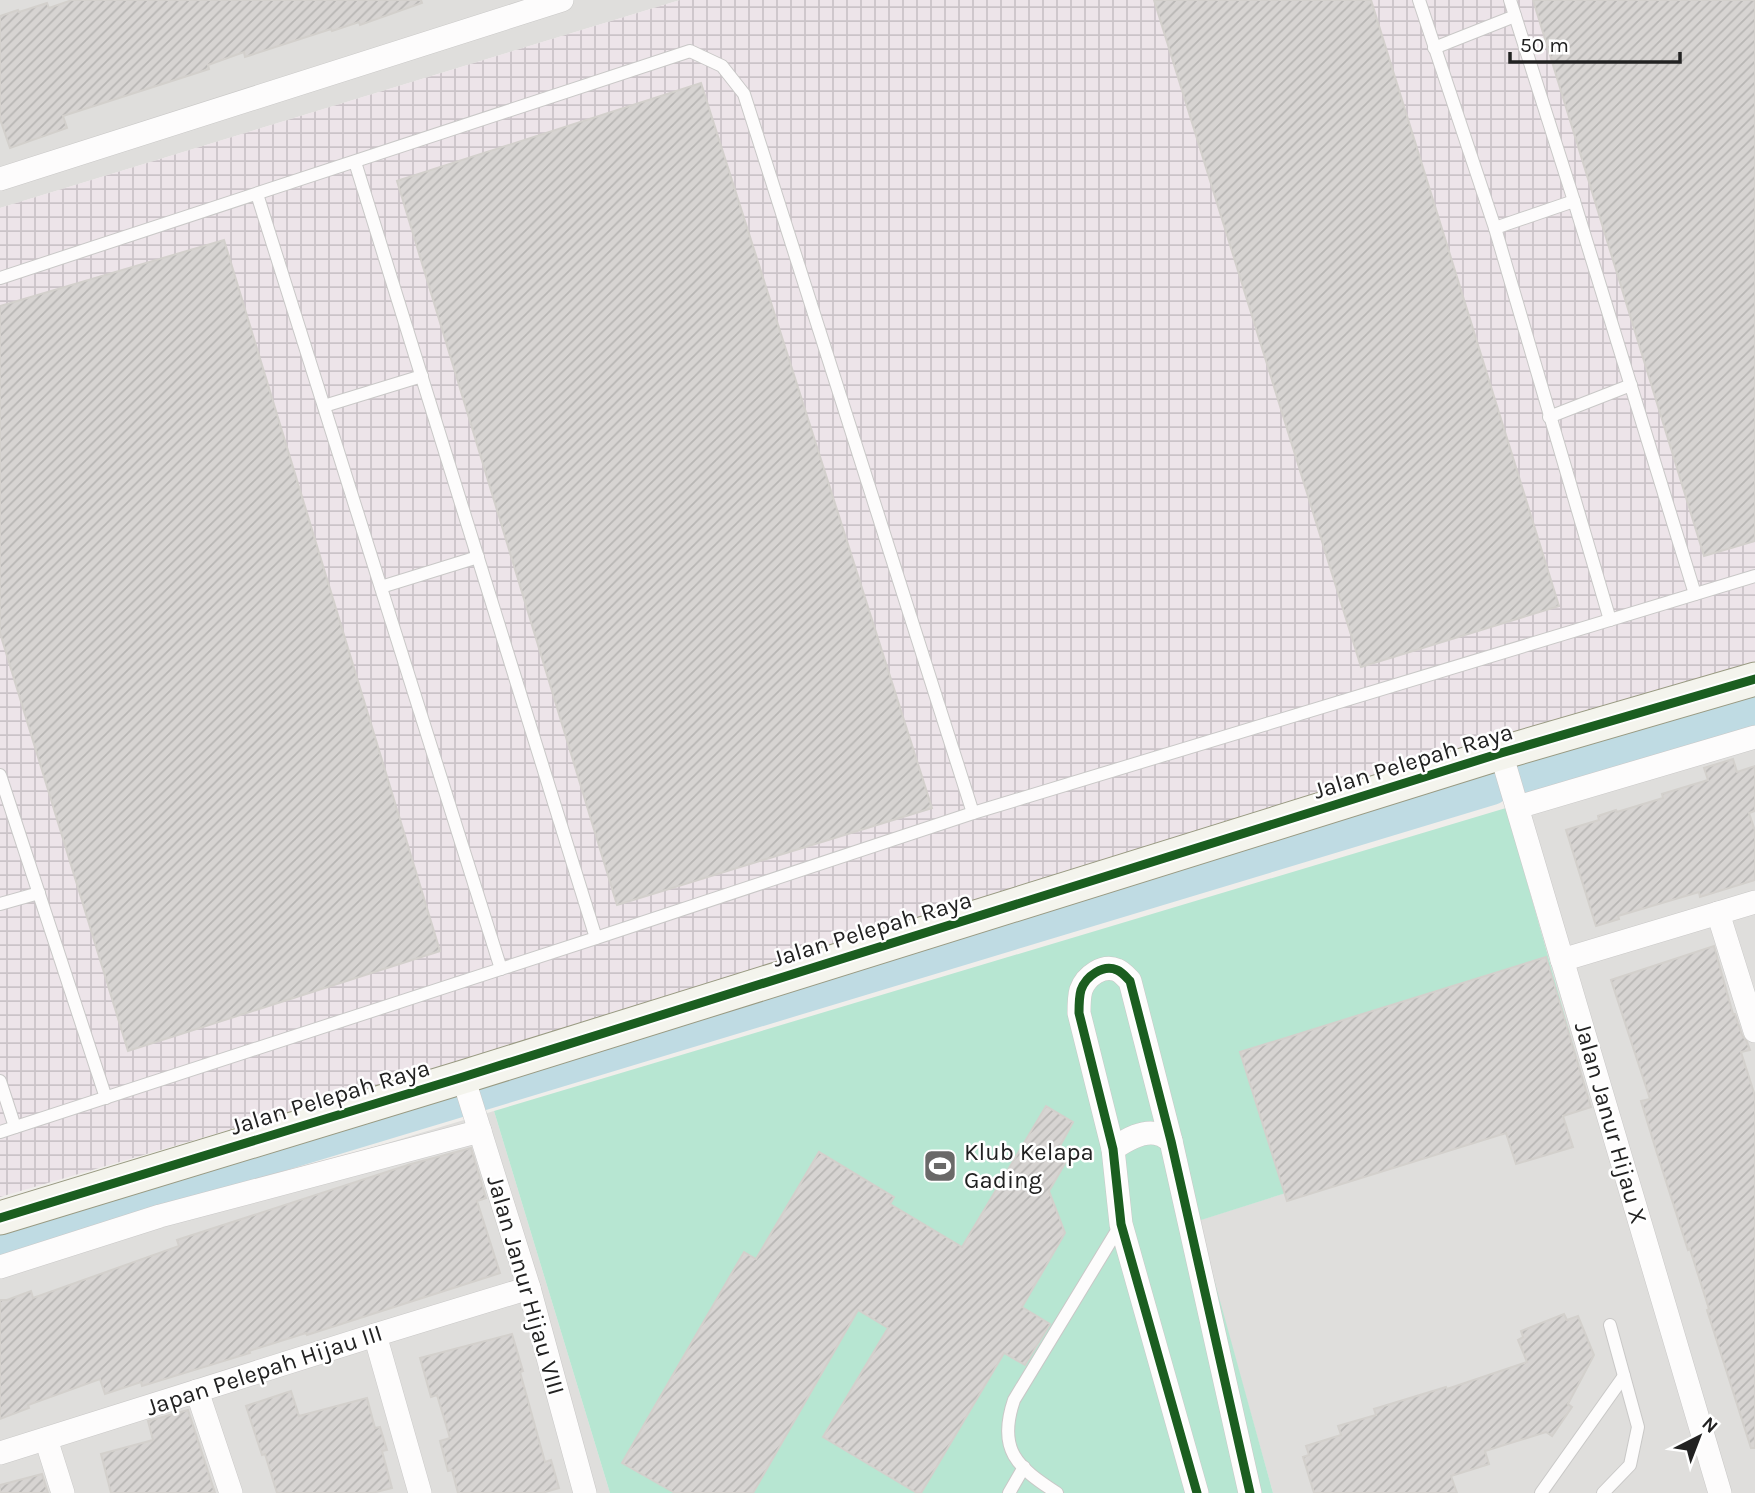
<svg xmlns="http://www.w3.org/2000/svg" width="1755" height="1493" font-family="Karla,sans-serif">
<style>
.residential{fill:#dfdedc}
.industrial{fill:url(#industrial-grid)}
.pitch{fill:#b7e6d2}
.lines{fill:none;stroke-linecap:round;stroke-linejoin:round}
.river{stroke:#bfdbe3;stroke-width:40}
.building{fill:url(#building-hatch);stroke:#d3d0cc;stroke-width:2}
.lane-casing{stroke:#c9c8c7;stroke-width:14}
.street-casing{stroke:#c9c8c7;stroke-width:24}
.secondary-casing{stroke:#999a82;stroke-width:35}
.lane{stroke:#fdfcfc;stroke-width:12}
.street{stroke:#fdfcfc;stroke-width:23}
.secondary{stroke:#f4f4ed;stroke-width:33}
.cycleway-casing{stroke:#fff;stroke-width:13}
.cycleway{stroke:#1b5e20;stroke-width:9}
.labels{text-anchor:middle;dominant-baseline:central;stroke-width:5;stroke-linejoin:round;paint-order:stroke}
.street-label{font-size:24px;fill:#222;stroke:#fff}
.poi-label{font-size:24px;fill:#222;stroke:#fff;text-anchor:start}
</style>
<defs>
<pattern id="industrial-grid" width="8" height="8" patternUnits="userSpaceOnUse" patternTransform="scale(1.75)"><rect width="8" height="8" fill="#ede4e9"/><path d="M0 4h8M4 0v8" fill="none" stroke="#cbc3c8"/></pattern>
<pattern id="building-hatch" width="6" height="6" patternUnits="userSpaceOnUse" patternTransform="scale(1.75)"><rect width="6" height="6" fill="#d7d4d2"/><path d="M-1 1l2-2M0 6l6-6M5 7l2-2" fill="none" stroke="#b8b6b4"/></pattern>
</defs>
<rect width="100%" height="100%" fill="#f0eeeb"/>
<!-- residential -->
<g class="residential">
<polygon points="0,0 680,0 0,208"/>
<polygon points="1755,733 1755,1493 1273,1493 1197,1221 1588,1097 1506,808"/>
<polygon points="494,1111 610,1493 0,1493 0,1259"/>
</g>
<!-- industrial -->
<polygon class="industrial" points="680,0 1755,0 1755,671 1014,900 0,1197 0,208"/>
<!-- pitch -->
<polygon class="pitch" points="1506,808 1588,1097 1198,1221 1273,1493 610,1493 494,1111"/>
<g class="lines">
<!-- river -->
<g class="river">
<polyline points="1527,774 1755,706"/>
<polyline points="0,1236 1491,785"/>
</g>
</g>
<!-- building -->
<g class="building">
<polygon points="72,0 421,0 422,3 360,25 359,22 332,31 331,29 245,57 244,52 208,65 209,69 63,116 67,128 10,148 0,119 0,16 18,10 19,12 47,3 49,8"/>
<polygon points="1154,0 1371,0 1559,606 1361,667"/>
<polygon points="1533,0 1755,0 1755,541 1704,556"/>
<polygon points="701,83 932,808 617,905 397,181"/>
<polygon points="224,240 440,951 128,1051 0,633 0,306"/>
<polygon points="1733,759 1737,772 1755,766 1755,811 1749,813 1755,831 1755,880 1700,897 1699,892 1618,916 1619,919 1596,926 1566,830 1599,820 1598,816 1616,810 1617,812 1663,798 1662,794 1708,780 1704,768"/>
<polygon points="1714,946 1733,1014 1735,1014 1742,1035 1747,1042 1750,1050 1741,1052 1755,1096 1755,1448 1751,1448 1707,1310 1709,1309 1690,1249 1688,1250 1656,1150 1641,1101 1650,1099 1611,980"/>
<polygon points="1546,957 1591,1107 1563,1116 1573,1147 1516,1164 1506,1133 1287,1201 1240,1052"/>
<polygon points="1046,1106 1073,1122 1060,1146 1071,1153 1049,1191 1065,1233 1022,1307 1050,1324 1025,1365 1004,1353 921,1493 917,1493 823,1437 888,1328 858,1310 753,1493 675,1493 622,1463 744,1252 756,1259 819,1152 894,1197 890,1204 962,1247"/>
<polygon points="471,1148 486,1198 477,1201 500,1273 307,1335 306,1333 249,1351 250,1353 142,1386 141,1382 105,1394 100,1379 28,1405 29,1408 0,1419 0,1300 7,1300 31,1291 33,1298 179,1246 177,1240 411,1164"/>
<polygon points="1564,1314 1567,1320 1578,1316 1594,1355 1568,1404 1572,1407 1552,1436 1546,1432 1485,1451 1489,1464 1451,1476 1457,1493 1314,1493 1303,1457 1309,1455 1306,1446 1341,1435 1338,1426 1376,1415 1374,1409 1446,1387 1447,1389 1527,1362 1518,1340 1523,1337 1521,1331"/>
<polygon points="512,1334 523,1371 520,1372 545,1462 551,1460 559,1488 542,1493 458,1493 452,1470 448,1471 440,1441 450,1438 437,1395 431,1397 420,1358"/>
<polygon points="291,1391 299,1416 367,1398 375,1428 380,1427 387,1450 382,1451 392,1488 372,1493 277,1493 265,1454 262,1455 246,1406"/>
<polygon points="188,1410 215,1493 111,1493 101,1454 153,1440 148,1421"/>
<polygon points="42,1474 48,1493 0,1493 0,1485"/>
</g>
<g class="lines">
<defs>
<g id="lane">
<polyline points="1419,0 1495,228 1610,620"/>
<polyline points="1510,0 1574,201 1695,594"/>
<polyline points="1434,48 1515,16"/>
<polyline points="355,162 596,938"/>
<polyline points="257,194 501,969"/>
<polyline points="1495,228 1574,201"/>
<polyline points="0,278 690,51 722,66 744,94 973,813"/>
<polyline points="324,406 422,376"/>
<polyline points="1549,417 1631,385"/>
<polyline points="381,587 478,557"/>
<polyline points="0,775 106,1098"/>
<polyline points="0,904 39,893"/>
<polyline points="0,1081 15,1127"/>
<polyline points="0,1132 596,938 973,813 1755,576"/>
<polyline points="1009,1493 1024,1467"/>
<path d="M1057,1493C1017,1467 997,1450 1014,1400L1121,1224"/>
<polyline points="1541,1493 1624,1376"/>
<polyline points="1603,1493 1630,1465 1638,1427 1610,1325"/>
</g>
<g id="street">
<polyline points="0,179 562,0"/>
<polyline points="1501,753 1720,1493"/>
<polyline points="1518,807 1755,737"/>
<polyline points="1718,913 1755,1031"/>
<polyline points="1562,960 1755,902"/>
<polyline points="463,1077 529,1288 585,1493"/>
<path d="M1113,1149C1126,1140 1145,1128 1161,1135C1165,1136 1167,1139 1171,1141"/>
<polyline points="0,1267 160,1216 480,1131"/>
<polyline points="375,1335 420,1493"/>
<polyline points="197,1391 231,1493"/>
<polyline points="46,1439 63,1493"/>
<polyline points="0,1453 375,1335 529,1288"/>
<path d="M1197,1493L1121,1224L1113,1149L1079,1013C1079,1005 1079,997 1081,990C1086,976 1103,964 1117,970C1122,972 1126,977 1130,981L1171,1141L1250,1493"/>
</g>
<polyline id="secondary" points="0,1218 463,1077 1501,753 1755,679"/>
</defs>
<!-- lane casing -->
<use href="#lane" class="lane-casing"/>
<!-- street casing -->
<use href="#street" class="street-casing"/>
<!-- secondary casing -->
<use href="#secondary" class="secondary-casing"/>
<!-- lane -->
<use href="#lane" class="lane"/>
<!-- street -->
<use href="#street" class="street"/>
<!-- secondary -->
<use href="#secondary" class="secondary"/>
<defs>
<g id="cycleway">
<polyline points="0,1218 463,1077 1501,753 1755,679"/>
<path d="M1197,1493L1121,1224L1113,1149L1079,1013C1079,1005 1079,997 1081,990C1086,976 1103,964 1117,970C1122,972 1126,977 1130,981L1171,1141L1250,1493"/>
</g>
</defs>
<!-- cycleway casing -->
<use href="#cycleway" class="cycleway-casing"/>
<!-- cycleway -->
<use href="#cycleway" class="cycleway"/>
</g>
<!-- icons -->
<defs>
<symbol id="stadium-square" viewBox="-11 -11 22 22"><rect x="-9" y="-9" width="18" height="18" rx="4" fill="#6a6968" stroke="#fff"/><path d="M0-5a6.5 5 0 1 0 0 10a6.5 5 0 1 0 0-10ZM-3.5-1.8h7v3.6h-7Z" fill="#fff"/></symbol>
</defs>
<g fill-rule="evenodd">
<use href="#stadium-square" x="921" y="1147" width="38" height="38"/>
</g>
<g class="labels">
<!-- street labels -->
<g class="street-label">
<text transform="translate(1413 761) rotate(-17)">Jalan Pelepah Raya</text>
<text transform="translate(872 929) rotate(-17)">Jalan Pelepah Raya</text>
<text transform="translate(330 1097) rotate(-17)">Jalan Pelepah Raya</text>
<text transform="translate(1611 1123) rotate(74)">Jalan Janur Hijau X</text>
<text transform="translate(526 1285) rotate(74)">Jalan Janur Hijau VIII</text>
<text transform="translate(264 1370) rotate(-18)">Japan Pelepah Hijau III</text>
</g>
<!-- poi labels -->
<g class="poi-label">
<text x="964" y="1152">Klub Kelapa<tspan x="964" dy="28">Gading</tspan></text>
</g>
</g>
<!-- north arrow -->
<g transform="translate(1699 1437) rotate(42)" stroke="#ffffff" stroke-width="5" paint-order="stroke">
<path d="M0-5L12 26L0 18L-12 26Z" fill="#222222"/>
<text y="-10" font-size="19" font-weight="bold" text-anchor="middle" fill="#222222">N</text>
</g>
<!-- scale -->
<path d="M1510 52v10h170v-10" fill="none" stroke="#222222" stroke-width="3.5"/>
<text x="1520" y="52" font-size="21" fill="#222222" stroke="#ffffff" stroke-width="5" paint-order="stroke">50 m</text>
</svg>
